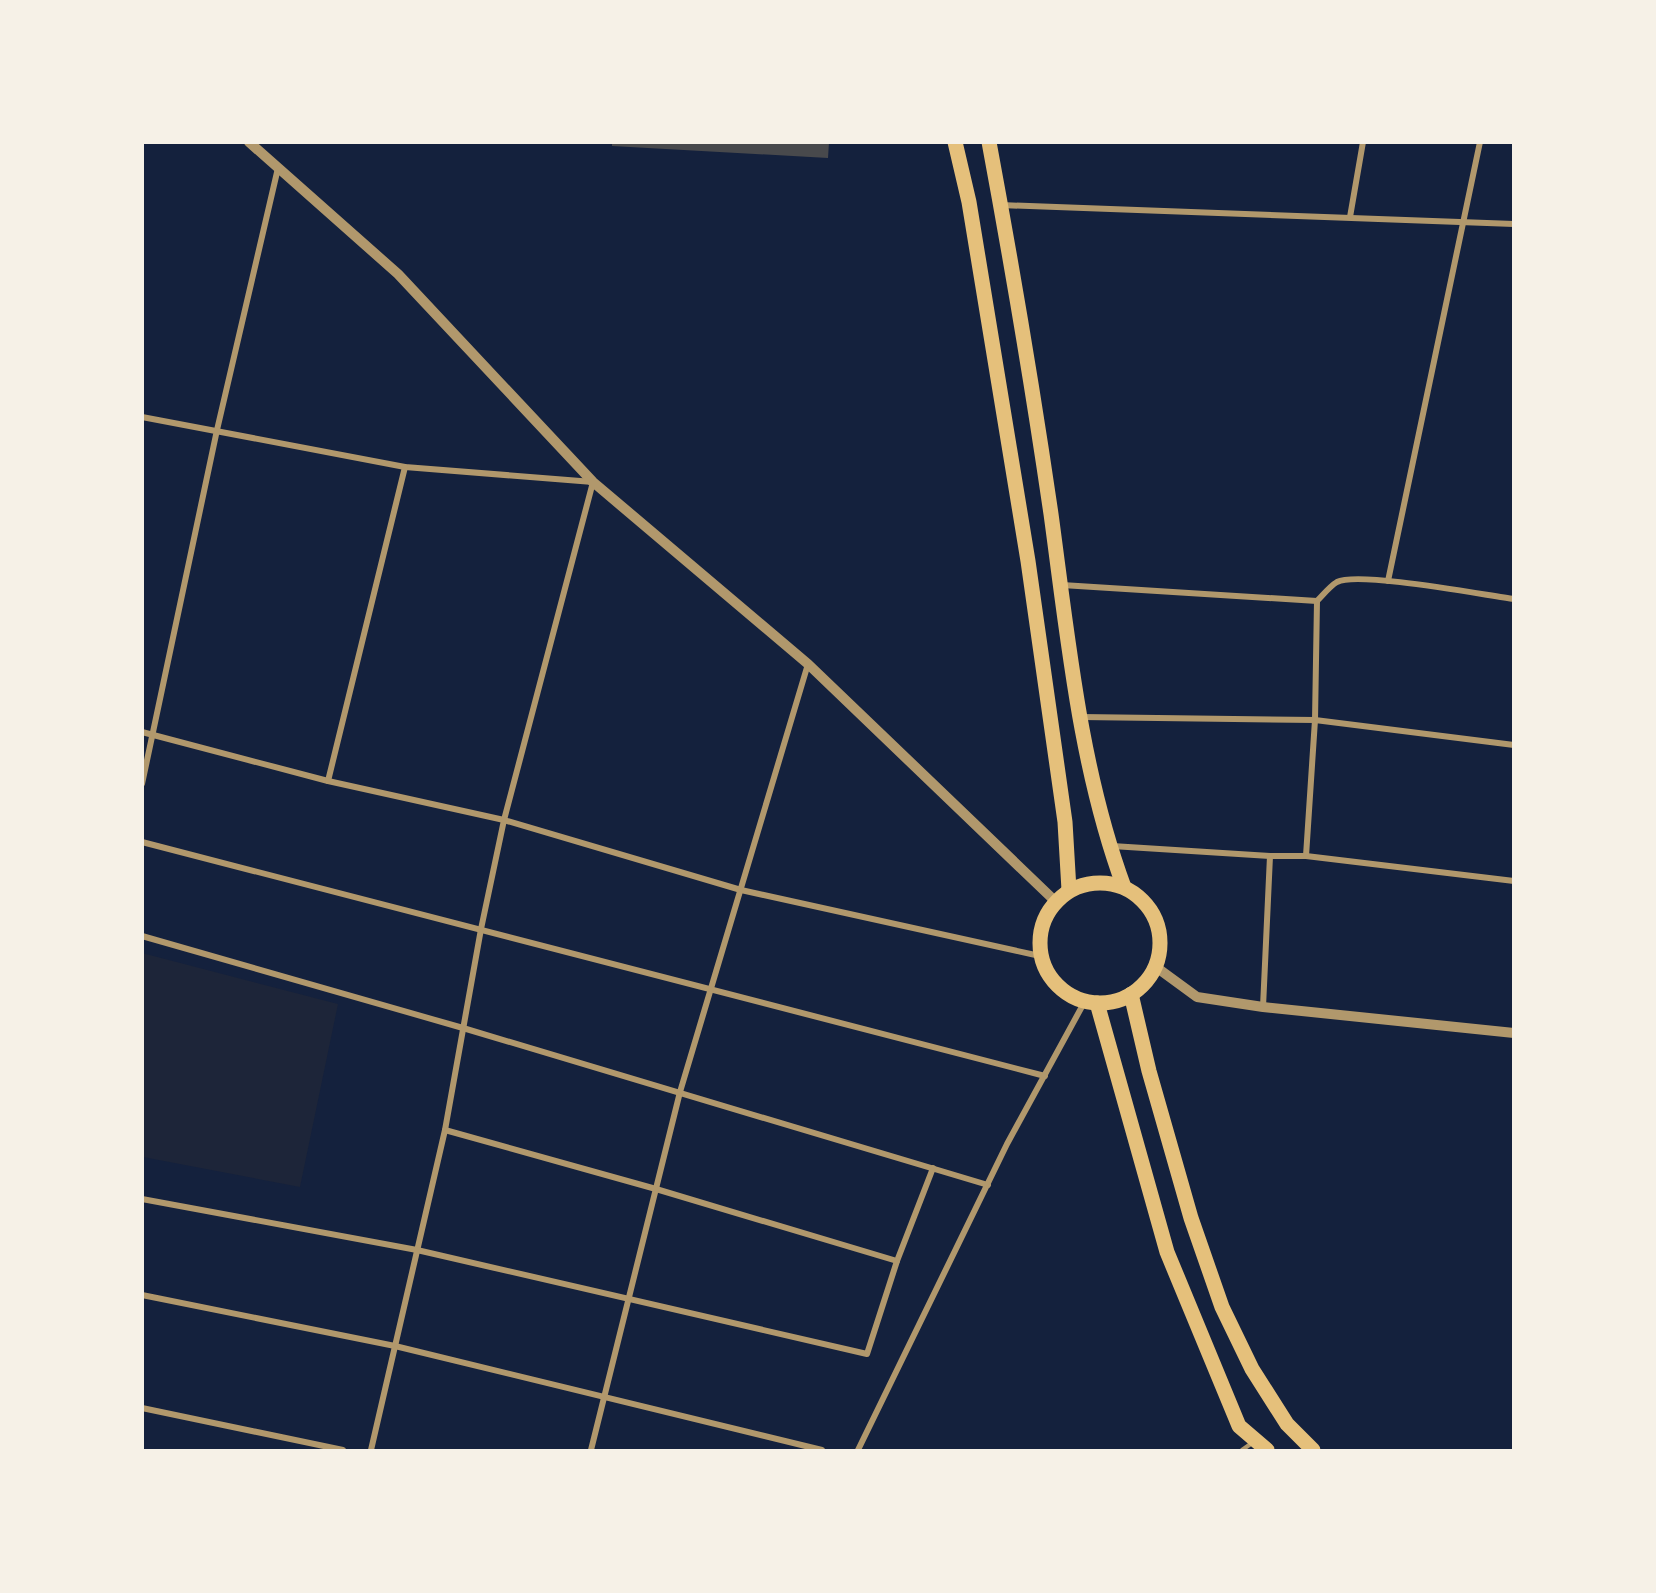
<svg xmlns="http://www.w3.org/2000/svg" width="1656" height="1593" font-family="'PT Sans Narrow',sans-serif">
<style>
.green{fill:#1d2539}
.building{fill:#48494c}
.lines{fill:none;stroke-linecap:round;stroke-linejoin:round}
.service{stroke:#b1986c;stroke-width:4.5}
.minor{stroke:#b1986c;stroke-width:6}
.tertiary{stroke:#b1986c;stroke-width:10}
.primary{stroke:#e5c07b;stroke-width:15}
</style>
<rect width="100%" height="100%" fill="#14213d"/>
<!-- green -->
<polygon class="green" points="142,953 338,1004 300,1187 143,1157"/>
<!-- building -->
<polygon class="building" points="612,142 829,142 828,158 612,146"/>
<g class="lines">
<!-- service -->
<polyline class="service" points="1242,1450 1255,1441"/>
<!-- minor -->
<g class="minor">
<polyline points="1001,205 1514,224"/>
<polyline points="1350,217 1363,142"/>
<polyline points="142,417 405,467 593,482 504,820 481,929 445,1130 371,1450"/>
<polyline points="1388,581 1480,142"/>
<path d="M1062,585L1317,601C1323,595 1330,586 1337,582C1358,571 1484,595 1514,599"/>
<polyline points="1081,717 1315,720 1514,745"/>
<polyline points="142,732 328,781 504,820 741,890 1040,956"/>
<polyline points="328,781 405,467"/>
<polyline points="142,784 217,430 278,168"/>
<path d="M142,842C444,919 744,1000 1045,1076"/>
<polyline points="1112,846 1270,856 1306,856 1514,881"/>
<polyline points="1306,856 1315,720 1317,601"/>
<polyline points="142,936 463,1028 988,1185"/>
<polyline points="1263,1007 1270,856"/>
<polyline points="445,1130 656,1189 897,1261 933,1168"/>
<polyline points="142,1199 417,1250 867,1354 897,1261"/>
<polyline points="142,1295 395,1346 822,1450"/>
<polyline points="142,1408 343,1450"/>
<polyline points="591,1450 680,1092 808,664"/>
<polyline points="858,1450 1007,1144 1085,1001"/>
</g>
<!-- tertiary -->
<g class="tertiary">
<polyline points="249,142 398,274 593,482 808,664 1055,901"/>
<polyline points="1156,967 1197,997 1263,1007 1514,1033"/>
</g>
<!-- primary -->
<g class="primary">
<polyline points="955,142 969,202 1028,561 1065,822 1069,890"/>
<path d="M989,142C1012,266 1033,390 1051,514C1068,639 1080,768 1124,887"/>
<circle cx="1100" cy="943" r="60"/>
<polyline points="1131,994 1149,1071 1191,1218 1222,1307 1252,1369 1287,1424 1313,1450"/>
<polyline points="1097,1003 1167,1252 1239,1426 1267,1450"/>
</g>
</g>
<!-- border -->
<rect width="1656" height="1593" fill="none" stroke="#f6f1e7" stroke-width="288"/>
</svg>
